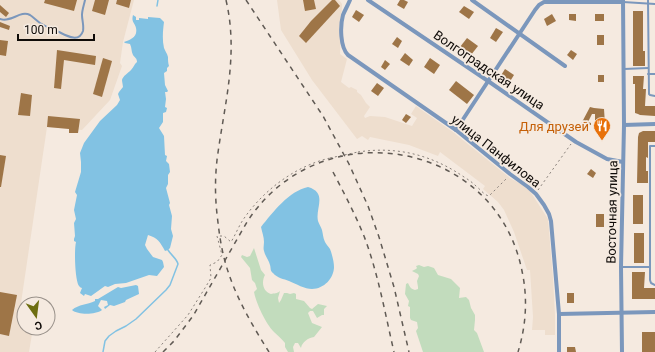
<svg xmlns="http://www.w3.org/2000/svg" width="655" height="352" font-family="Roboto,sans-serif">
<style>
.built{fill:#eedece}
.green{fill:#c2dcbd}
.water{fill:#82c2e3}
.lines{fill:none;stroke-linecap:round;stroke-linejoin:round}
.stream{stroke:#82c2e3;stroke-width:1.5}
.building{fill:#9e7547}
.path{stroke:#88807a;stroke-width:1;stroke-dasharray:2 3;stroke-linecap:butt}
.service{stroke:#7b97bc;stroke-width:2}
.minor{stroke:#7b97bc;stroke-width:4}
.rail{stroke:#605a54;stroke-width:1.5;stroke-dasharray:5 5;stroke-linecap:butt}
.path-bridge{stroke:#88807a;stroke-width:1;stroke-dasharray:2 3;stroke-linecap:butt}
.labels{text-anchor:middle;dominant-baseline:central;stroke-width:3.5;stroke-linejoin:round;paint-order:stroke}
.street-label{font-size:13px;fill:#0f0b08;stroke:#f5eae0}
.food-label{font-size:13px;fill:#c56008;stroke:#f5eae0;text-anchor:end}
</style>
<rect width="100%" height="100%" fill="#f5eae0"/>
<!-- built -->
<g class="built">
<polygon points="0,0 134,0 123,42 120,63 122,66 110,100 82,130 47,127 21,303 24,308 24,328 33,328 29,352 0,352"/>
<polygon points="277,0 339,0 342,4 340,54 347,59 341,82 349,88 351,87 357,90 357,92 361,95 366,103 370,107 364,116 365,118 370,116 385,117 412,126 417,118 411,114 416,106 453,132 510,178 521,184 530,191 548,219 553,278 555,315 555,335 545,335 545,330 532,330 533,317 530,270 527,270 514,232 504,210 498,202 483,189 485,186 440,152 438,156 409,145 370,137 368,140 362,136 357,139 312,80 281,30"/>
</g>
<!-- green -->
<g class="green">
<path d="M254,248L261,270L265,275C261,282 263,292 271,294C274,293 277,294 280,291L278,298L279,303L281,300L284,293H287L290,294L294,293L296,294V299L304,301L310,308L312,309L318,304L327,306L324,309V315H322L317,318L313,311H310L308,313L312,323L322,327L314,337C308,338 302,342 301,348L298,343H295L293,347L294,352H288L285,347V343C282,339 278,336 274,332C266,324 256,303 254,292L257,289L255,283L252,280L250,268L241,257L242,255L247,257L250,256Z"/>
<path d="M419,265L424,267L428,266L434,268L438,275L451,279L460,288L459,298L466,297L469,300L471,308L475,315V320L474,330L477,333L484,352H423L416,331L418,328L417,322L411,320L410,318V307L408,306L409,301L405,294L406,284L408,283C410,287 411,289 415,290L418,289V287L417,281L419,276L418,274L412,271L416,269L417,268L416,266Z"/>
</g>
<!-- water -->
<g class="water">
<path d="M133,15L136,17V20H139V18L148,19V17L160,18L164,22C163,30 162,39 164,48C165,51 167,53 168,57C168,60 168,63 169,66L167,68V71L164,73L165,85L168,91L167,92H165L166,99L165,107L167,108L166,112L163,113V122L159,128L164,136L165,155L167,156L166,161L169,164L170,172L168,175V184L166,188L170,203L169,205L172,216L171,229L173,236L170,248L168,250L165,251C160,242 158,238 148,235L145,245L147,249L153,257L162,260L163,262L164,267L157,276L149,275L126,283L115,284L108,287L105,286L91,296L85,294L84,296L80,293L82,288C81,288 80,287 79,286C75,280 74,250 76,242L74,241V239L75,236L74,223L76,219L74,210L77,195L75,192L81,172V162L80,153L84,143L100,121L117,105L120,100L118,94L119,92L123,87C123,86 122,81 122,80C123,76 128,73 131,70C134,67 134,64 137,62C137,58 135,58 133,55C131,51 132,48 130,44L125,43L124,42C130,40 138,37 136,28C135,23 131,22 133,15Z"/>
<path d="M308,187C328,193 315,208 318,221C319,224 321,227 322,230C323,234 323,238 325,242C326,244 328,246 330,249C332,254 334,262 334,267C334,278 324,289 312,289C305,289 296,284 289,281C284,279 277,278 273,273C270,271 271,268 270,265C269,260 265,256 264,251C263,248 264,245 264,242C264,237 262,232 261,227C273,212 289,191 308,187Z"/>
<path d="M136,285L138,286L139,294L126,300L125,302L114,306L110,305L105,309L104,307L108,305L107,301L101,300L98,306L102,310C95,315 78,315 72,310C79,304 87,305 95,301V299H98L118,287L121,288Z"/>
</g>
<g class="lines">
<!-- stream -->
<g class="stream">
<polyline points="157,6 158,0"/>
<path d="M103,352L105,341L109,336L116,331L126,326L136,319L166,290L170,285L178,264C177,259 171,255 168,250"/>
</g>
</g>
<!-- building -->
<g class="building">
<polygon points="45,0 77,0 74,11 44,3"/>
<polygon points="95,0 109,0 105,15 92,11"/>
<polygon points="117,0 131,0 129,8 116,4"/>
<polygon points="303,0 314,0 316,9 305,11"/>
<polygon points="332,0 335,0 340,6 306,43 299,36 311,21"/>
<polygon points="400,0 404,0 408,2 404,9 397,5"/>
<polygon points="0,5 9,13 6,17 0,12"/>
<polygon points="464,6 474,12 469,19 459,12"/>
<polygon points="356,10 364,15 359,22 352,17"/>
<polygon points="633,11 643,11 643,51 645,51 645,66 633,66"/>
<polygon points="552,14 556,21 547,26 544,19"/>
<polygon points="569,14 576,14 576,21 569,20"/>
<rect x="595" y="14" width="9" height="7"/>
<polygon points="0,22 10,26 9,30 0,27"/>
<polygon points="496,28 503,32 496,42 490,38"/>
<rect x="597" y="35" width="7" height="10"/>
<polygon points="397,37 402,41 398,48 392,44"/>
<polygon points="467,38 478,46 471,55 460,47"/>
<polygon points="0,40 8,41 6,56 0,55"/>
<polygon points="57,50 96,56 95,65 64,60 61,89 54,88"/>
<polygon points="571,50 577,54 573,60 567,55"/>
<polygon points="405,53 413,60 409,66 400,60"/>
<polygon points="103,58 112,61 102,97 93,94"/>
<polygon points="430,58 440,65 434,74 424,67"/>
<polygon points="385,60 390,64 385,70 381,67"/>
<polygon points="505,69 514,75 509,83 500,77"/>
<rect x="598" y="75" width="6" height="7"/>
<polygon points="633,76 644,76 643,89 646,89 645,106 655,106 655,116 640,115 638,114 635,113 635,84 633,84"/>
<polygon points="456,81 474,95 467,104 449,90"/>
<polygon points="377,83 384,88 378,96 371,91"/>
<polygon points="21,93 32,95 30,116 18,115"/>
<polygon points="590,107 594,108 604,109 605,124 595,124 595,114 592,114 588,122 591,123 591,125 581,124"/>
<polygon points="406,114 411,117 406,123 402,120"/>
<polygon points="48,116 80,119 78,133 69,133 69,129 47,127"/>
<polygon points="643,131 655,131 655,142 648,142 648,158 646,157 646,171 648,171 648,183 637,183 638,137 639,133"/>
<polygon points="0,155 6,156 1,187 0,187"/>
<polygon points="591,169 596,173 593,178 587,174"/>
<rect x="633" y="195" width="10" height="29"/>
<rect x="596" y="214" width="8" height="13"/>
<rect x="634" y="233" width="10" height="30"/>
<polygon points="632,272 645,272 644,288 655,288 655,299 632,299"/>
<polygon points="0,292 17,295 9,336 0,334"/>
<rect x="567" y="293" width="7" height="10"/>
<rect x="642" y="332" width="13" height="20"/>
<polygon points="567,347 575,347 576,352 567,352"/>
</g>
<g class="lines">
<!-- path -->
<g class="path">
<path d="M358,152C397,146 432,155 464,177C469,180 473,183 477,187C481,190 484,195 489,196L507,178"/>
<polyline points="538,190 571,144"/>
<path d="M155,352L188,315L205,288L211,278L210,265L217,262L222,255L217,236H224L231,242C236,234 239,225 245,217C265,189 296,166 330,158"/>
</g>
<!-- service -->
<g class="service">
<polyline points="648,0 649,94 650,95 655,96"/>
<polyline points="623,2 655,4"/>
<path d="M0,19C11,23 20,10 30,15C33,17 36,20 40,23C46,27 53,29 59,32C67,36 79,43 83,31C84,25 82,20 82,15C82,10 84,5 85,0"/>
<polyline points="624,69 648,68"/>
<polyline points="648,74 655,74"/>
<polyline points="655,146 650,146 650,280 651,283 655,285"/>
<polyline points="622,267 650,267"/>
</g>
<!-- minor -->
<g class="minor">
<path d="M350,0C348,5 345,10 343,15C340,26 340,47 348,55L456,130L510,174L528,187L536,194L544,205L549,214L551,221L559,314V352"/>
<polyline points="368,0 488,81 576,142 607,159 623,162"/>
<polyline points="472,0 565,66"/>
<polyline points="624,125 655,124"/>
<polyline points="456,130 535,10 539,5 544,2 623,2"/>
<polyline points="559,314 655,312"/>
<polyline points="622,352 621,267 624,125 623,0"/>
</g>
<!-- rail -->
<g class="rail">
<path d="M226,0C239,56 224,105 217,160C215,178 215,196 217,214C219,232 221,248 226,265C235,296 252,325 269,352"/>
<polyline points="246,0 323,116 349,164 368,206 379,237 394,287 409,352"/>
<path d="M333,172C344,193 355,214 364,236C378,273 385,313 394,352"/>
<path d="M163,352L174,341L193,316L247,222C319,110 496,139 522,271C528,299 526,326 518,352"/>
</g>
<!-- path-bridge -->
<polyline class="path-bridge" points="330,158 358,152"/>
</g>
<!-- icons -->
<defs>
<symbol id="restaurant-pin" viewBox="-11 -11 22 30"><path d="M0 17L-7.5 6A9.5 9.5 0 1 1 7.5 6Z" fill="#e8710a" stroke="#f5eae0"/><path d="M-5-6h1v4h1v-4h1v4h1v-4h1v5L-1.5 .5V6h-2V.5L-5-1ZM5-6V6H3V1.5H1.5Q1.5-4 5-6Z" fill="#fff"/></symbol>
</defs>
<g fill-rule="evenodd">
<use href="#restaurant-pin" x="592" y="116" width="20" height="27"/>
</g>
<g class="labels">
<!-- street labels -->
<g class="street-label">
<text transform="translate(489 70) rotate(34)">Волгоградская улица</text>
<text transform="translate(496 151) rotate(38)">улица Панфилова</text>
<text transform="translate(612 212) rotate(-89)">Восточная улица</text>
</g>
<!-- food labels -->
<g class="food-label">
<text x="589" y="126">Для друзей</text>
</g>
</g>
<!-- north arrow -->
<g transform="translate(36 316) rotate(166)"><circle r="19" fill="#f5eae0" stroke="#99918a"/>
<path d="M0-3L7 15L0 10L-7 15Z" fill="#6e6e10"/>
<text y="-6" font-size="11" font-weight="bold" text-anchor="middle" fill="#0f0b08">С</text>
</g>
<!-- scale -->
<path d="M18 34v6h76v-6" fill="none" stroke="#0f0b08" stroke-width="2"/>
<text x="24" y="34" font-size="12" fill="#0f0b08" stroke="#f5eae0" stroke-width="3" paint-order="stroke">100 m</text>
</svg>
